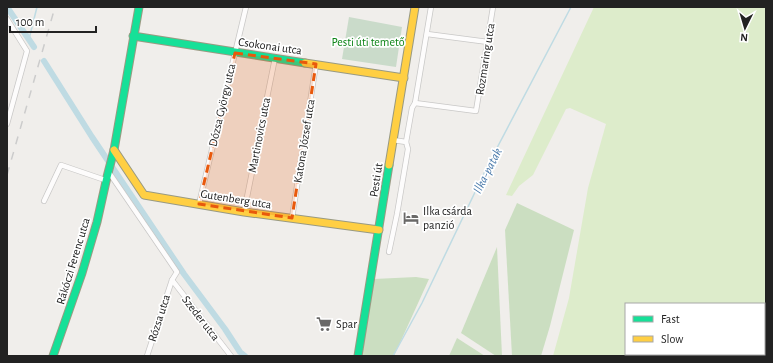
<svg xmlns="http://www.w3.org/2000/svg" width="773" height="363" font-family="'Alegreya Sans',sans-serif">
<style>
.grass{fill:#ddeccb;fill-rule:evenodd}
.forest{fill:#cbdec1}
.cemetery{fill:#cadbca}
.lines{fill:none;stroke-linecap:round;stroke-linejoin:round}
.stream{stroke:#bfdbe3;stroke-width:1.5}
.canal{stroke:#bfdbe3;stroke-width:6}
.street-casing{stroke:#c9c8c7;stroke-width:6}
.fast-casing{stroke:#999a82;stroke-width:9}
.slow-casing{stroke:#999a82;stroke-width:9}
.street{stroke:#fdfcfc;stroke-width:4.5}
.fast{stroke:#16e098;stroke-width:7}
.slow{stroke:#ffcf43;stroke-width:7}
.rail{stroke:#ccc;stroke-width:1.5;stroke-dasharray:8 8;stroke-linecap:butt}
.marked{fill:#e8590c;fill-opacity:0.2;stroke:#e8590c;stroke-width:3;stroke-dasharray:8 5;stroke-linejoin:round}
.labels{text-anchor:middle;dominant-baseline:central;stroke-width:3.5;stroke-linejoin:round;paint-order:stroke}
.park-label{font-size:12px;fill:#0c8416;stroke:#fff}
.street-label{font-size:12px;fill:#222;stroke:#fff}
.poi-label{font-size:12px;fill:#222;stroke:#fff;text-anchor:start}
.water-label{font-size:13px;font-style:italic;fill:#4a7aab;stroke:#fff}
</style>
<rect width="100%" height="100%" fill="#f0eeeb"/>
<!-- grass -->
<path class="grass" d="M594,7H766V356H553L569,298L588,188L606,124L570,108L566,109L533,175L519,186L512,196L506,195ZM626,304H764V354H626Z"/>
<!-- forest -->
<g class="forest">
<polygon points="517,203 574,230 550,326 541,356 512,356 505,230"/>
<polygon points="497,247 502,356 496,356 461,333"/>
<polygon points="416,277 429,279 394,356 362,356 374,279"/>
<polygon points="457,338 485,356 449,356"/>
</g>
<!-- cemetery -->
<polygon class="cemetery" points="349,17 402,27 396,67 342,59"/>
<g class="lines">
<!-- stream -->
<g class="stream">
<polyline points="29,39 37,7"/>
<polyline points="393,356 422,303 488,165 571,7"/>
</g>
<!-- canal -->
<g class="canal">
<polyline points="7,7 34,47"/>
<polyline points="44,61 92,137 184,274 225,329 240,352 245,356"/>
</g>
<defs>
<g id="street">
<polyline points="7,19 27,51 7,124"/>
<polyline points="427,34 488,42"/>
<polyline points="415,103 476,111 493,7"/>
<polyline points="406,142 412,108 415,103 431,7"/>
<polyline points="108,171 177,272 172,280 147,356"/>
<polyline points="44,201 61,165 105,180"/>
<polyline points="199,204 246,7"/>
<polyline points="244,212 275,58"/>
<polyline points="292,218 316,64"/>
<polyline points="389,252 397,214 408,149 406,142 393,140"/>
<polyline points="172,280 231,356"/>
</g>
<g id="fast">
<polyline points="133,36 305,63"/>
<polyline points="53,356 82,273 97,222 107,177 114,150 139,7"/>
<polyline points="358,356 389,165"/>
</g>
<g id="slow">
<polyline points="305,63 404,78"/>
<polyline points="114,150 144,195 244,212 379,230"/>
<polyline points="389,165 415,7"/>
</g>
</defs>
<!-- street casing -->
<use href="#street" class="street-casing"/>
<!-- fast casing -->
<use href="#fast" class="fast-casing"/>
<!-- slow casing -->
<use href="#slow" class="slow-casing"/>
<!-- street -->
<use href="#street" class="street"/>
<!-- fast -->
<use href="#fast" class="fast"/>
<!-- slow -->
<use href="#slow" class="slow"/>
<!-- rail -->
<polyline class="rail" points="7,175 55,7"/>
</g>
<!-- marked area -->
<path class="marked" d="M235,53L316,64L292,218L199,204Z"/>
<!-- icons -->
<defs>
<symbol id="hotel-bare" viewBox="-9 -9 18 18"><path d="M-6-4.5h1.5V1H6V5H4.5V3h-9V5H-6ZM-4 0a1.8 1.8 0 1 1 3.6 0ZM.5 0V-2.5h3Q6-2.5 6 0Z" fill="#6a6968" stroke="#fff" stroke-width="2.5" paint-order="stroke"/></symbol>
<symbol id="supermarket-bare" viewBox="-9 -9 18 18"><path d="M-6-5.5h2.5l.6 2H6L4.5 2H-2.5L-4.4-4H-6ZM-1.5 3.2a1.3 1.3 0 1 0 .1 0ZM3 3.2a1.3 1.3 0 1 0 .1 0Z" fill="#6a6968" stroke="#fff" stroke-width="2.5" paint-order="stroke"/></symbol>
</defs>
<g fill-rule="evenodd">
<use href="#hotel-bare" x="400" y="207" width="22" height="22"/>
<use href="#supermarket-bare" x="313" y="313" width="22" height="22"/>
</g>
<g class="labels">
<!-- park labels -->
<g class="park-label">
<text x="368" y="42">Pesti úti temető</text>
</g>
<!-- street labels -->
<g class="street-label">
<text transform="translate(270 46) rotate(8)">Csokonai utca</text>
<text transform="translate(485 59) rotate(-81)">Rozmaring utca</text>
<text transform="translate(222 105) rotate(-77)">Dózsa György utca</text>
<text transform="translate(259 135) rotate(-79)">Martinovics utca</text>
<text transform="translate(304 141) rotate(-81)">Katona József utca</text>
<text transform="translate(376 180) rotate(-81)">Pesti út</text>
<text transform="translate(236 199) rotate(9)">Gutenberg utca</text>
<text transform="translate(73 261) rotate(-73)">Rákóczi Ferenc utca</text>
<text transform="translate(159 318) rotate(-72)">Rózsa utca</text>
<text transform="translate(201 318) rotate(52)">Szeder utca</text>
</g>
<!-- poi labels -->
<g class="poi-label">
<text x="423" y="211">Ilka csárda<tspan x="423" dy="14">panzió</tspan></text>
<text x="336" y="324">Spar</text>
</g>
<!-- water labels -->
<g class="water-label">
<text transform="translate(488 171) rotate(-63)">Ilka-patak</text>
</g>
</g>
<!-- border -->
<rect width="773" height="363" fill="none" stroke="#222222" stroke-width="16"/>
<!-- legend -->
<rect x="625" y="303" width="140" height="52" fill="#ffffff" stroke="#a7a7a7"/>
<rect x="633" y="316" width="20" height="6" fill="#16e098" stroke="#a7a7a7"/>
<text x="661" y="323" font-size="12" fill="#222222">Fast</text>
<rect x="633" y="336" width="20" height="6" fill="#ffcf43" stroke="#a7a7a7"/>
<text x="661" y="343" font-size="12" fill="#222222">Slow</text>
<!-- north arrow -->
<g transform="translate(745 28) rotate(185)" stroke="#ffffff" stroke-width="3" paint-order="stroke">
<path d="M0-3L7 15L0 10L-7 15Z" fill="#222222"/>
<text y="-6" font-size="11" font-weight="bold" text-anchor="middle" fill="#222222">N</text>
</g>
<!-- scale -->
<path d="M10 26v6h86v-6" fill="none" stroke="#222222" stroke-width="2"/>
<text x="16" y="26" font-size="12" fill="#222222" stroke="#ffffff" stroke-width="3" paint-order="stroke">100 m</text>
</svg>
